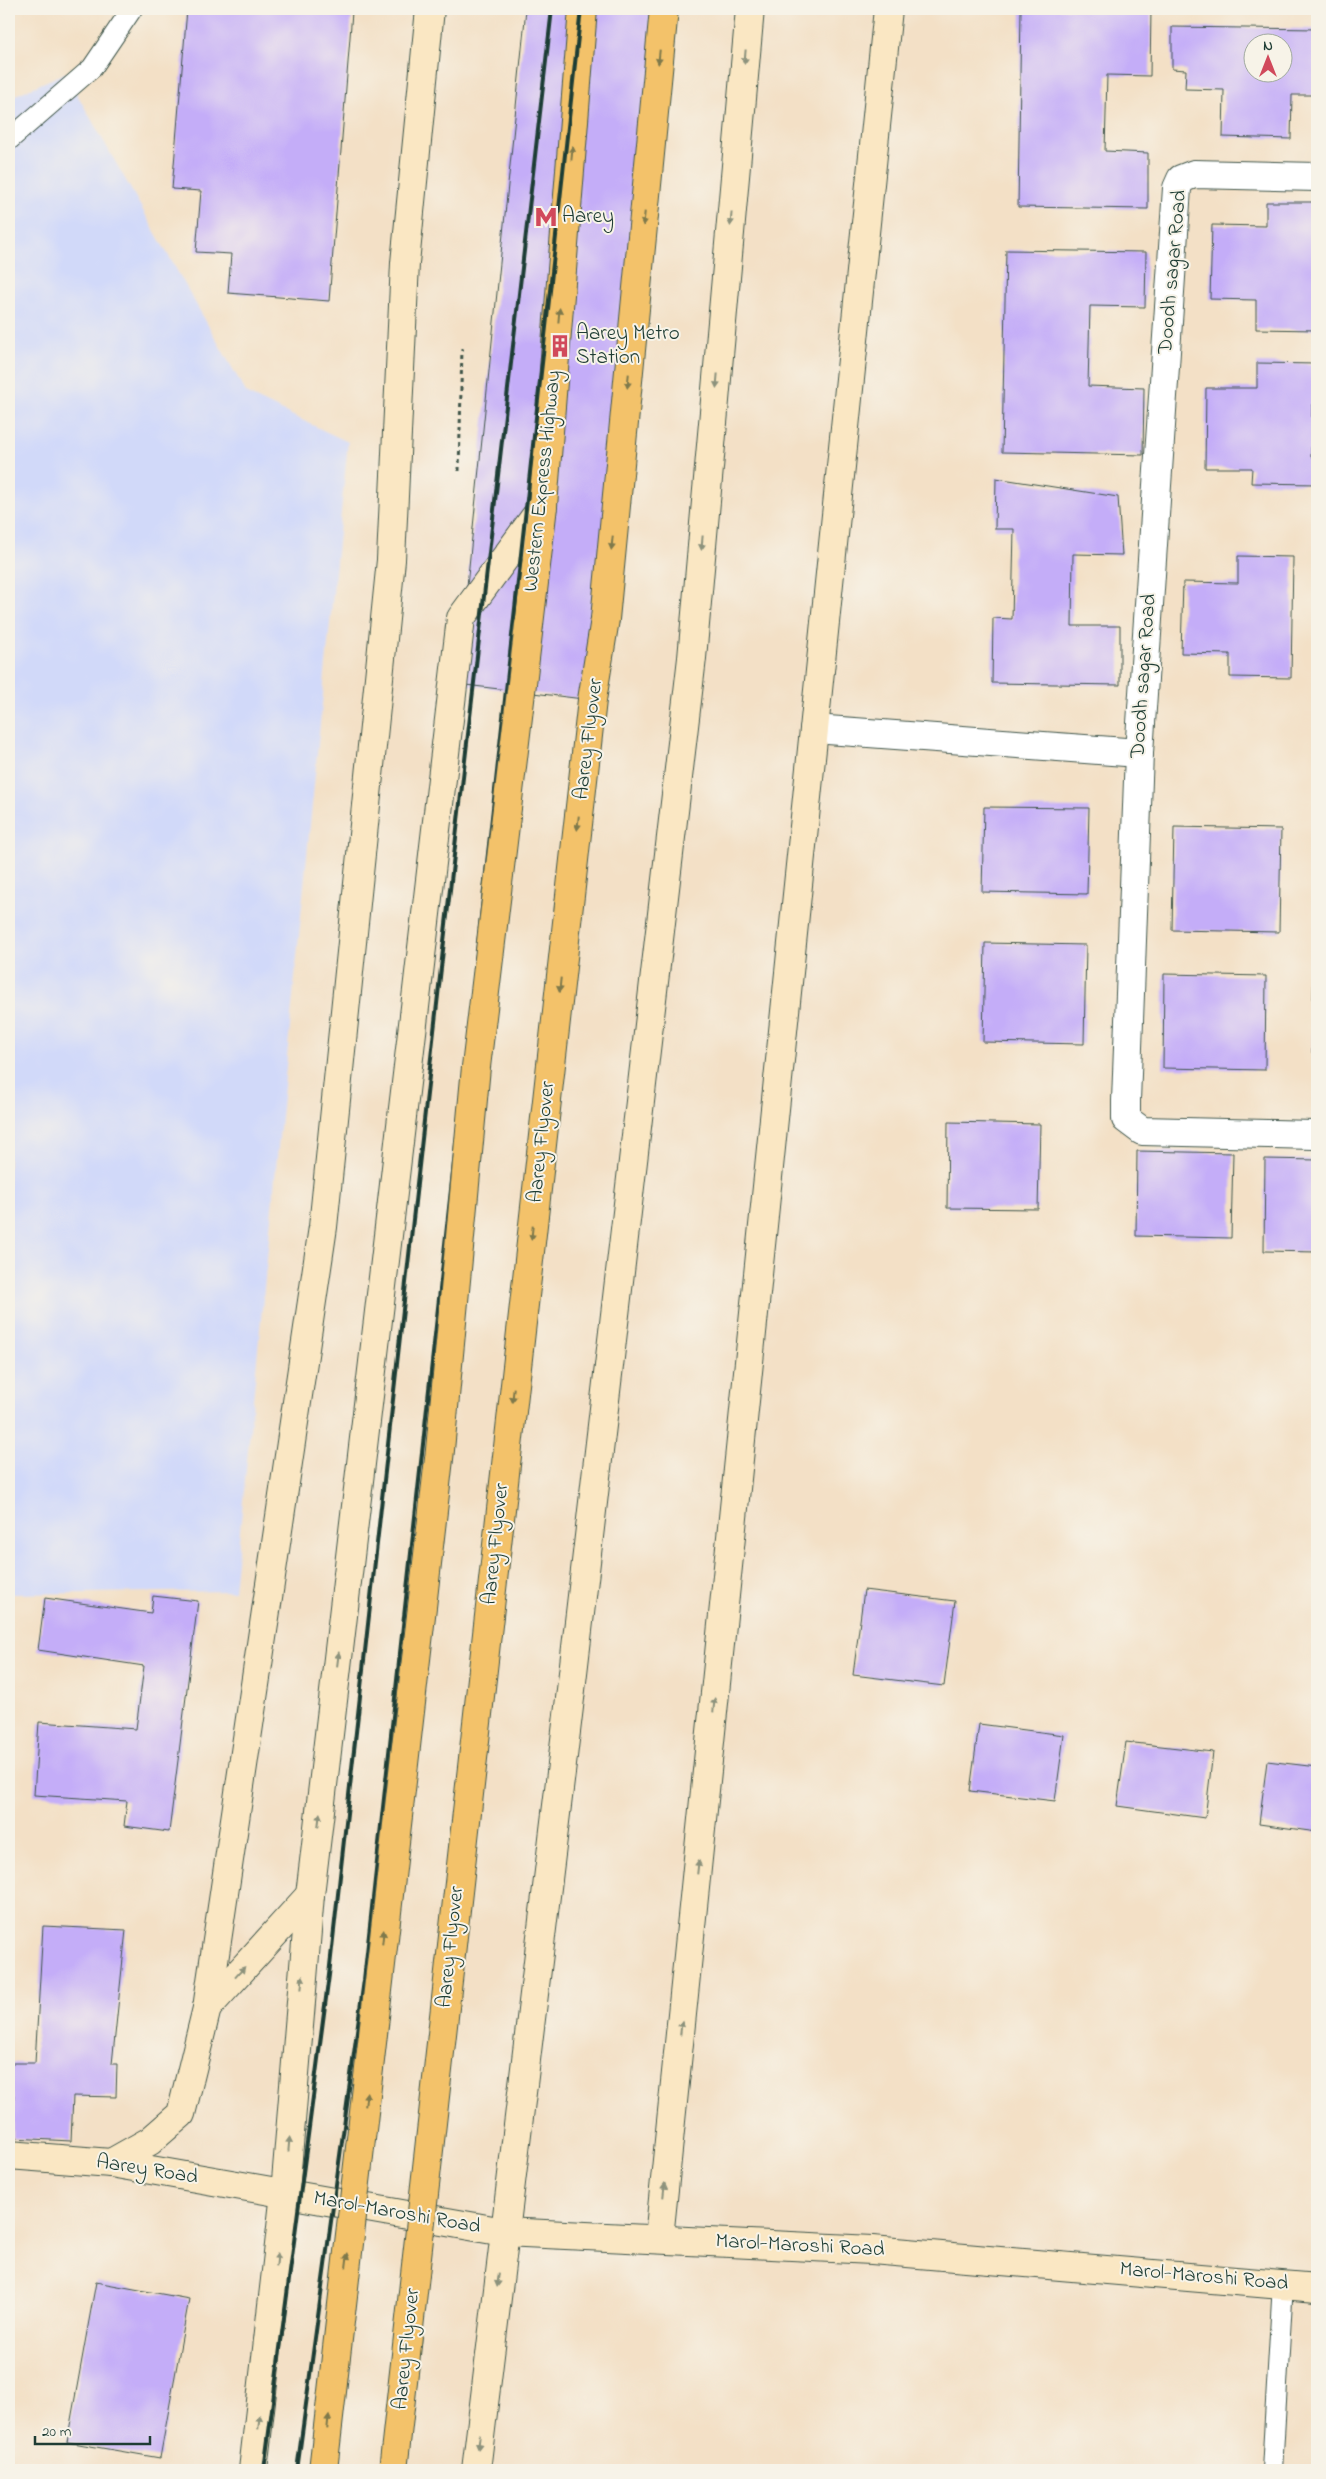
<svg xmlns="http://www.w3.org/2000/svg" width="1326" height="2479" font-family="'Indie Flower',sans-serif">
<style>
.built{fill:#d1d9f9}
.building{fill:#c4adf8;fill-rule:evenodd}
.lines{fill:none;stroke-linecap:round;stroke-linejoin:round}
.lane-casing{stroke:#3f554a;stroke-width:22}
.street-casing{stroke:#3f554a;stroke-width:30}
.secondary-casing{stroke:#3f554a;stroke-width:30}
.highway-casing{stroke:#3f554a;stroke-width:30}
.path{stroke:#3f554a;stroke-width:3;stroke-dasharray:4 4;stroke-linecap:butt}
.lane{stroke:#fff;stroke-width:20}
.street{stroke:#fff;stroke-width:28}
.secondary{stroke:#fae7c3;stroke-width:28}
.highway{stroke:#f3c26a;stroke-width:28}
.rail{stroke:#1f3d34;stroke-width:4}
.highway-bridge-casing{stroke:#3f554a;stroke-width:30;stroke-linecap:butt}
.highway-bridge{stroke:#f3c26a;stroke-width:28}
.oneway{fill:#7e794c}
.oneway2{fill:#8c927c}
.labels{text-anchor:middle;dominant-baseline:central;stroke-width:4;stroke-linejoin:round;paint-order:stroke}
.poi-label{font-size:21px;fill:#1f3d34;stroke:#f7f3e8;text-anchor:start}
.street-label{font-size:21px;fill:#1f3d34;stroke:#f7f3e8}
</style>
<rect width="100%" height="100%" fill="#f7f3e8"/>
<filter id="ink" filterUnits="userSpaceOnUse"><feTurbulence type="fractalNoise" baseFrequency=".02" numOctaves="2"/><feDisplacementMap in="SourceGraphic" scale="10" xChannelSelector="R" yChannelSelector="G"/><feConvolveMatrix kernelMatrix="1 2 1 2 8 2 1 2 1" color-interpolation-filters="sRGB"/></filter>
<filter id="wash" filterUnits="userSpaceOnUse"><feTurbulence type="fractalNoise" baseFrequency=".0096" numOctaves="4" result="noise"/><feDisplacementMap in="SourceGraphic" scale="20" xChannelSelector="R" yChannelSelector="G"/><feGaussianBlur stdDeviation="1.12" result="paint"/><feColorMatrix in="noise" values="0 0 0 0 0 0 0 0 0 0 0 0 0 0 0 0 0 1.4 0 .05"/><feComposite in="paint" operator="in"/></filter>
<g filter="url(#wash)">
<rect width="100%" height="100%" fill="#f3e0c6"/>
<!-- built -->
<polygon class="built" points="65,73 247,394 348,442 234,1591 9,1594 9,98"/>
<g id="blocks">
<!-- building -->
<g class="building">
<polygon points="187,9 316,9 352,12 329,301 228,293 231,254 196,252 201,191 172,189"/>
<polygon points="526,9 662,9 592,700 457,684"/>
<polygon points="1021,9 1151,9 1150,76 1107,75 1105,151 1148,153 1148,209 1018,207"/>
<path d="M1172,27L1317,29V95H1292L1291,139L1223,137L1224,90L1185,89L1186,70L1172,69ZM1254,42H1284V72H1254Z"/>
<polygon points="1266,202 1317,202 1317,330 1256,329 1256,300 1210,299 1212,225 1266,226"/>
<polygon points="1006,250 1146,252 1145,307 1090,306 1088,386 1144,388 1143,455 1002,452"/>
<polygon points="1257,363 1317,364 1317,405 1312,405 1311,457 1317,457 1317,484 1251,483 1252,468 1205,468 1206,388 1257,388"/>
<polygon points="996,478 1118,497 1122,555 1073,554 1072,626 1120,626 1120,685 992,683 993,618 1012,619 1014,529 995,529"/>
<polygon points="1238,556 1293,557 1291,678 1230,677 1230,654 1181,653 1183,582 1238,583"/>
<polygon points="984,807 1089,808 1087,894 982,892"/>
<polygon points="1174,827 1281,829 1279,932 1172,930"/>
<polygon points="985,943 1086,945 1084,1044 983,1042"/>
<polygon points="1314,956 1317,956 1317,1053 1312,1053"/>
<polygon points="1164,974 1266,976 1265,1070 1163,1068"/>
<polygon points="948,1122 1040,1124 1038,1209 947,1208"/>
<polygon points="1137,1151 1233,1153 1231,1238 1136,1236"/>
<polygon points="1265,1159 1317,1160 1317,1252 1264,1251"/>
<polygon points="864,1590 955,1601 944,1686 853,1675"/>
<polygon points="153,1596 198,1601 169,1832 124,1826 127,1801 34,1795 39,1722 136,1729 144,1666 38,1650 45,1598 151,1613"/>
<polygon points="979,1724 1064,1735 1055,1801 970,1791"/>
<polygon points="1126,1742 1213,1752 1205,1818 1117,1806"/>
<polygon points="1267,1761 1317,1767 1317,1832 1259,1824"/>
<polygon points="43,1926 126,1930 112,2064 117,2064 116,2097 73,2096 71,2141 13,2138 14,2095 9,2095 9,2063 35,2063"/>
<polygon points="96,2282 189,2299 160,2458 67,2442"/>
</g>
</g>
</g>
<g filter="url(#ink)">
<use href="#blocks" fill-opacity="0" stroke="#3f554a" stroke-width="1"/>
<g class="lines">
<defs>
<g id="lane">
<polyline points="9,140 92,68 132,9"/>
<polyline points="1272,2470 1283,2283"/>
</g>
<g id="street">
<polyline points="814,729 1139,753"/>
<polyline points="1314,1135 1142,1131 1126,1119 1126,1101 1139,753 1177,188 1181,179 1194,174 1317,177"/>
</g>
<g id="secondary">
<polyline points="207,2008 310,1895"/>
<polyline points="9,2155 111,2163 504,2232 872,2250 1317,2288"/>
<polyline points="111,2163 150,2141 181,2114 207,2008 323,1227 391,560 405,263 430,9"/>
<polyline points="659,2238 888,9"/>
<polyline points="253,2470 285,2193 310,1895 461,618 543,506"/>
<polyline points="476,2470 569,1707 692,658 750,9"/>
</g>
<g id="highway">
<polyline points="605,619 664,9"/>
<polyline points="529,625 543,506 583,9"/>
</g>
</defs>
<!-- lane casing -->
<use href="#lane" class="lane-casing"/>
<!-- street casing -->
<use href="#street" class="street-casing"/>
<!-- secondary casing -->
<use href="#secondary" class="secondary-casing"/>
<!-- highway casing -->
<use href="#highway" class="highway-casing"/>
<!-- path -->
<polyline class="path" points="459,471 462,348"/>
<!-- lane -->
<use href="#lane" class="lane"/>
<!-- street -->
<use href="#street" class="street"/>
<!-- secondary -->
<use href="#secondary" class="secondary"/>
<!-- highway -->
<use href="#highway" class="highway"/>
<!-- rail -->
<g class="rail">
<polyline points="264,2470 329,1975 443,950 552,9"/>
<polyline points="297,2470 364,1980 581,9"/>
</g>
<defs>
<g id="highway-bridge">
<polyline points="323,2470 440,1450 476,1067 529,625"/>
<polyline points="393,2470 592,700 605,619"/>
</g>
</defs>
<!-- highway-bridge casing -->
<use href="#highway-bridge" class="highway-bridge-casing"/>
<!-- highway-bridge -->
<use href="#highway-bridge" class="highway-bridge"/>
</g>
<!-- one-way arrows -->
<defs><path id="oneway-solid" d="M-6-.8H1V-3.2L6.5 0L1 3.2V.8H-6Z" transform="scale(1.25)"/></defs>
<g class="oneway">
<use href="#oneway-solid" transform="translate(659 57) rotate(96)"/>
<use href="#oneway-solid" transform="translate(572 153) rotate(-85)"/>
<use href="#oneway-solid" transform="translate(644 219) rotate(96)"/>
<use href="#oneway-solid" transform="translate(559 315) rotate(-85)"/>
<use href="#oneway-solid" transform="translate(628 381) rotate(96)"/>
<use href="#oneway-solid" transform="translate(612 543) rotate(96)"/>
<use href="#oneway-solid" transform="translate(578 823) rotate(96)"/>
<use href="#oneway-solid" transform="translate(560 985) rotate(96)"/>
<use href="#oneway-solid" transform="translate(532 1233) rotate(96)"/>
<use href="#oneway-solid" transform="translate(513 1395) rotate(96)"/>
<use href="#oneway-solid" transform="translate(383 1937) rotate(-84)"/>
<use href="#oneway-solid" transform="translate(366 2099) rotate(-84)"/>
<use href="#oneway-solid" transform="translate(347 2260) rotate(-83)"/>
<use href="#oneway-solid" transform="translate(328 2422) rotate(-84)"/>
</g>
<g class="oneway2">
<use href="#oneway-solid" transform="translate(745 57) rotate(95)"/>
<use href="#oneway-solid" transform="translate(731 219) rotate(95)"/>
<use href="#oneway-solid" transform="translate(717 381) rotate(95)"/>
<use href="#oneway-solid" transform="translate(702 543) rotate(95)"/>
<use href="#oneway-solid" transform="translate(338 1659) rotate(-83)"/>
<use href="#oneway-solid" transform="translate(714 1705) rotate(-84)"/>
<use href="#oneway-solid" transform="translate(319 1820) rotate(-83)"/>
<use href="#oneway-solid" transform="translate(698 1867) rotate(-84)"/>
<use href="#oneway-solid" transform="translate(240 1972) rotate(-48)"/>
<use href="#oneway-solid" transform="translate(302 1982) rotate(-85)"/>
<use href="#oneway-solid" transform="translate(681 2028) rotate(-84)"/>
<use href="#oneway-solid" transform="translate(289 2144) rotate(-85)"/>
<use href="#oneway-solid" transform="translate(664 2190) rotate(-84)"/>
<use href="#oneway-solid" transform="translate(277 2260) rotate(-84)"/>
<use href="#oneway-solid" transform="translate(498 2280) rotate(97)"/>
<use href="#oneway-solid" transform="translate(259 2422) rotate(-84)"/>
<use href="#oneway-solid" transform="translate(479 2442) rotate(97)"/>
</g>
</g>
<!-- icons -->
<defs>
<symbol id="metro-bare" viewBox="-9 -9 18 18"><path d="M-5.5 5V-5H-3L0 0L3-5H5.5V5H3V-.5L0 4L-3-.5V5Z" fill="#d1495b" stroke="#f7f3e8" stroke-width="2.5" paint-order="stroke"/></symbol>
<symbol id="building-bare" viewBox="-9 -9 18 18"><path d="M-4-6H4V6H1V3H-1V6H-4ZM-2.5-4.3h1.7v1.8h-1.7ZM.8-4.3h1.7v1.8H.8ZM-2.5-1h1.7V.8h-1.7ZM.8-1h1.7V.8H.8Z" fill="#d1495b" stroke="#f7f3e8" stroke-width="2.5" paint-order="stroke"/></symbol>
</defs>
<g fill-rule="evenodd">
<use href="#metro-bare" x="530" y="201" width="32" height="32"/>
<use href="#building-bare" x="544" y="330" width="32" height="32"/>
</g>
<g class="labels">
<!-- poi labels -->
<g class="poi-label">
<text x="562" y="217">Aarey</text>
<text x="576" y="334">Aarey Metro<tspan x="576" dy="24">Station</tspan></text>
</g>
<!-- street labels -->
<g class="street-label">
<text transform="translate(1173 272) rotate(-85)">Doodh sagar Road</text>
<text transform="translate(543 481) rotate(-84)">Western Express Highway</text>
<text transform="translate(1144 676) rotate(-86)">Doodh sagar Road</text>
<text transform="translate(589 739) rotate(-83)">Aarey Flyover</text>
<text transform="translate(542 1142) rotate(-84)">Aarey Flyover</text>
<text transform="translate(496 1544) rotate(-84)">Aarey Flyover</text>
<text transform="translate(451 1947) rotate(-84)">Aarey Flyover</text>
<text transform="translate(147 2170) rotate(9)">Aarey Road</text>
<text transform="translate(397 2213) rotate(10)">Marol-Maroshi Road</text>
<text transform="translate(800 2246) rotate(3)">Marol-Maroshi Road</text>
<text transform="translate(1204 2277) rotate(5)">Marol-Maroshi Road</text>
<text transform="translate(407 2349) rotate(-84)">Aarey Flyover</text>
</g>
</g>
<!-- margin -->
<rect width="1326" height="2479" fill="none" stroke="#f7f3e8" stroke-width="30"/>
<!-- north arrow -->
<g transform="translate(1268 58)"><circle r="24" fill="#f7f3e8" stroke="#a1aaa0"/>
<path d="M0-4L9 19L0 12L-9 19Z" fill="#d1495b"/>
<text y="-8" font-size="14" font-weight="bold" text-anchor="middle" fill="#1f3d34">N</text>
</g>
<!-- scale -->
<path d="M35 2436v8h115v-8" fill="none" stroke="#1f3d34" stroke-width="2.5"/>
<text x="42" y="2436" font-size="15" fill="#1f3d34" stroke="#f7f3e8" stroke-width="4" paint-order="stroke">20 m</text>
</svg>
